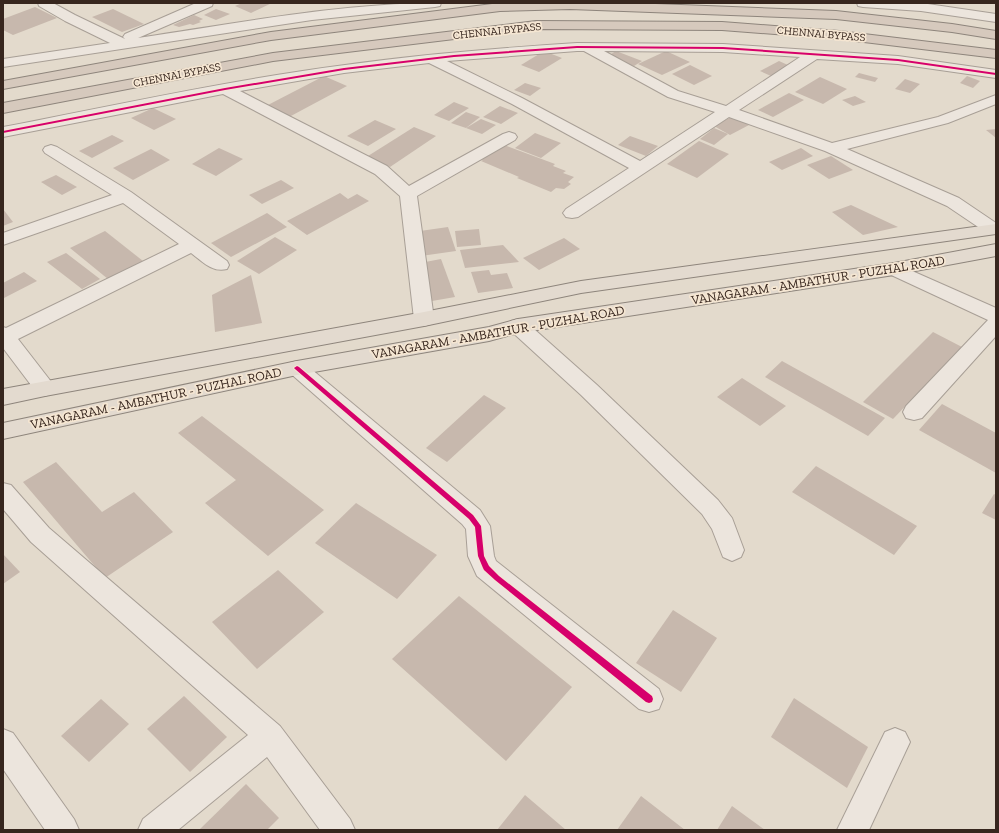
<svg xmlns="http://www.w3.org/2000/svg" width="999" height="833" font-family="'Zilla Slab',serif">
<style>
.building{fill:#c7b8ad}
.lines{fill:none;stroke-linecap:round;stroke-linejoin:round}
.minor-casing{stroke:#a89f96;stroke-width:2}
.major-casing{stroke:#8e857c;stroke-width:2}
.highway-casing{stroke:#8e857c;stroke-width:2}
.minor{fill:#ece5dd;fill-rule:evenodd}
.major{fill:#e3dacf;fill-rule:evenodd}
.highway{fill:#d6c9bd;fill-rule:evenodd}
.cycleway-casing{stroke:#f5e6d2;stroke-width:2}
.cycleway{fill:#d6006c;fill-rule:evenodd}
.labels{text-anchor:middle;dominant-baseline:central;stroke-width:3.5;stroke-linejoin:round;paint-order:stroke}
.far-street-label{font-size:11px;fill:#37261e;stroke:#f5e6d2}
.street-label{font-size:13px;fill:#37261e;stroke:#f5e6d2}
</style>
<rect width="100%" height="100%" fill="#e3dacc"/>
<!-- building -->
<g class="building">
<polygon points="242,3 272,3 251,13 235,6"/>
<polygon points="35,7 57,18 13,35 3,30 3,19"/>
<polygon points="113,9 144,24 122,32 92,17"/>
<polygon points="216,9 230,14 216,20 204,15"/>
<polygon points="194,15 203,19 199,21 201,22 193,25 190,24 179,27 173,25"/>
<polygon points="544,51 562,58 539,72 521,65"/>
<polygon points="616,51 642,61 634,66 608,56"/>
<polygon points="666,51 690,62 662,75 638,64"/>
<polygon points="779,61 790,66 771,76 760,71"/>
<polygon points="690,65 712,76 694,85 672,74"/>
<polygon points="859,73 878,78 875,82 855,77"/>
<polygon points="324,76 347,86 289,117 266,106"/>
<polygon points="967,76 980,81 973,88 960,83"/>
<polygon points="820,77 847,89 823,104 795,92"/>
<polygon points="905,79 920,84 910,93 895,89"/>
<polygon points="525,83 541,88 530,96 514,90"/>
<polygon points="789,93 804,100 773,117 758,110"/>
<polygon points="855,96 866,102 853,106 842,100"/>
<polygon points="454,102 469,108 449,121 434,115"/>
<polygon points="500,106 518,113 501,124 483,117"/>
<polygon points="153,108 176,119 154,130 131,118"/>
<polygon points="466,112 480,117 466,128 451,123"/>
<polygon points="733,116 749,125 730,135 714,126"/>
<polygon points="481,119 496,125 482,134 466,128"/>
<polygon points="375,120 396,129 368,146 347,136"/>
<polygon points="414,127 436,136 390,167 368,156"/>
<polygon points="714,128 728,134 714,145 700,139"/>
<polygon points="996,129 996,138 986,130"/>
<polygon points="535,133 561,143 541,158 515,148"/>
<polygon points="112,135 124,141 92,158 79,151"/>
<polygon points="630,136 658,146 646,156 618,145"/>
<polygon points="699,141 729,154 697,178 667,164"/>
<polygon points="499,143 555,164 553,166 566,171 563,173 574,177 568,182 571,184 564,189 556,188 551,192 517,178 519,177 481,161 483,160 478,158"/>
<polygon points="219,148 243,159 216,176 192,164"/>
<polygon points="801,148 813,156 782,170 769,162"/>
<polygon points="151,149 170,160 133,180 113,168"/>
<polygon points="831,156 853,170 829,179 807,165"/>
<polygon points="56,175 77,187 62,195 41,182"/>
<polygon points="281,180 294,188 262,204 249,195"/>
<polygon points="340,193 348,199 357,194 369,201 307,235 287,221"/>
<polygon points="851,205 898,227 863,235 832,212"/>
<polygon points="3,209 13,222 3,226"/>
<polygon points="267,213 287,227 231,257 211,243"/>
<polygon points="448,227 456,251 421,256 413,232"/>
<polygon points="479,229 481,245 457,247 455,231"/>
<polygon points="105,231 143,261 108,279 70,248"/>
<polygon points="275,237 297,250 259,274 237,261"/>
<polygon points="564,238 580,249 539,270 523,258"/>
<polygon points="503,245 519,262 465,268 460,250"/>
<polygon points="66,253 100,279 82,289 47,262"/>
<polygon points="441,259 455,297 432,301 420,263"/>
<polygon points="489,270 491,275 507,273 513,288 478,293 471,272"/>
<polygon points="24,272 37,281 4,298 3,283"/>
<polygon points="251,275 262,323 215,332 212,295"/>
<polygon points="933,332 962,347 893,419 863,402"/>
<polygon points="782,361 885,418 868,436 765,377"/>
<polygon points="742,378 786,406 760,426 717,397"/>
<polygon points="484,395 506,408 447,462 426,448"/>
<polygon points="942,404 996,433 996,473 919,430"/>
<polygon points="202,416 324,510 268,556 205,503 236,480 178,433"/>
<polygon points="56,462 102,512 134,492 173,532 105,578 23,482"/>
<polygon points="816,466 917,526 894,555 792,492"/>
<polygon points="994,494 996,495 996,520 982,513"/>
<polygon points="356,503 437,555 397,599 315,543"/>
<polygon points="3,554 20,572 3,584"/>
<polygon points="278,570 324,612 257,669 212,622"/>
<polygon points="459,596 572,687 506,761 392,659"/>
<polygon points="673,610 717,638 681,692 636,663"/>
<polygon points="184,696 227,737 190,772 147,729"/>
<polygon points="794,698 868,747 847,788 771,737"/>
<polygon points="101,699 129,724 89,762 61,736"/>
<polygon points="246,784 279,818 267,830 199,830"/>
<polygon points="525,795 566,830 497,830"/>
<polygon points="641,796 685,830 617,830"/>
<polygon points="732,806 765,830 717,830"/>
</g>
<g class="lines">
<defs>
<g id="minor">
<path d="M38,3H53L75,15L125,39L123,37L125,34L196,3H213L212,6L138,38C239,23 340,3 441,3L440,6L435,7L312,20L3,67V59L110,43L65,21L39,6Z"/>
<polygon points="857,3 921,3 996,14 996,22 921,11 863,7 858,6"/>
<path d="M577,43L723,44L898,56L996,70V78L898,64L817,59L739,110L832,143L938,117L996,95V104L948,123L847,149L959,198L996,223V234L987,233L947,206L825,151L729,117L578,217L572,218L566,217L563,213L566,209L629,168L512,104L429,63L344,73L240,91L387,166L409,186L503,134L509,132L515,134L517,137L515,140L417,196L434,319L431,324L424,326L417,324L414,319L400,196L375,174L223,94L3,137V127C117,105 230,80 345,65C422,54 499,48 577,43ZM577,51H584L668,97L715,112L640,161L522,98L447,61ZM604,51L723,52L800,57L726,106L678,91Z"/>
<path d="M51,145L57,147L131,192L227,261L229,265L227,269C212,273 202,261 191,253L18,339L56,388L53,393L45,396L37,393L3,348V327L6,328L179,244L123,203L3,245V233L112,195L45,153L43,150L45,147Z"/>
<polygon points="894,263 996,308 996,336 922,418 914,420 906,418 903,412 906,406 988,320 887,273 885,269 887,265"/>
<polygon points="518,319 525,321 597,385 718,500 732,518 744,550 741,557 732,561 723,557 712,529 702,514 581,395 511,331 508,326 511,321"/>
<polygon points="297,361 304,363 480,510 490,526 494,556 496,561 659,689 663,699 659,709 649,712 639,709 477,576 468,556 466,529 462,524 290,373 287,368 290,363"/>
<polygon points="3,483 11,485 49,528 280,726 350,819 355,830 320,830 267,757 178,830 138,830 143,819 248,735 31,542 3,509"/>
<polygon points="895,728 905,732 910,742 869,830 837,830 885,732"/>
<polygon points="3,729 13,733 74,819 79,830 45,830 3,769"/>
</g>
<g id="major">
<polygon points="996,224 996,234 581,293 424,326 45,396 3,405 3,389 424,312 581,281"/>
<polygon points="996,244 996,256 894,275 518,333 489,341 297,375 3,439 3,423 297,361 489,327 518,319 894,263"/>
</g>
<g id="highway">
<polygon points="500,3 630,3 836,11 952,24 996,31 996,39 952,32 836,19 570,9 500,11 271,40 3,89 3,81 271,32"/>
<polygon points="536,21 722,22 839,31 996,50 996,58 839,39 722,30 536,29 273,61 3,113 3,103 273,53"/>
</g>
</defs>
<!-- minor casing -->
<use href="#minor" class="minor-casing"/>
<!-- major casing -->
<use href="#major" class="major-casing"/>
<!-- highway casing -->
<use href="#highway" class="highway-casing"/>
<!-- minor -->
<use href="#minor" class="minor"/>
<!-- major -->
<use href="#major" class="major"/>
<!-- highway -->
<use href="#highway" class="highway"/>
<defs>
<g id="cycleway">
<polygon points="577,46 723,47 898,59 996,73 996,75 898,61 723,49 577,48 454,57 344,70 225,90 3,133 3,131 225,88 344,68 454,55"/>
<polygon points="297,366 299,367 473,515 481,526 484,556 489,566 499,576 652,696 653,699 652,702 649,703 646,702 495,580 484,570 483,568 478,556 475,527 469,519 295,369 294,368"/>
</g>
</defs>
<!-- cycleway casing -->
<use href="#cycleway" class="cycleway-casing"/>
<!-- cycleway -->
<use href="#cycleway" class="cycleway"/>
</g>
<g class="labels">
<!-- far-street labels -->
<g class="far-street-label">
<text transform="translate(497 31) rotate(-6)">CHENNAI BYPASS</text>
<text transform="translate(821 34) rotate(5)">CHENNAI BYPASS</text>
<text transform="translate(177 75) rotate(-11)">CHENNAI BYPASS</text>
</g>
<!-- street labels -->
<g class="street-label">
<text transform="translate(818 280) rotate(-9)">VANAGARAM - AMBATHUR - PUZHAL ROAD</text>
<text transform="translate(498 332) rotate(-10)">VANAGARAM - AMBATHUR - PUZHAL ROAD</text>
<text transform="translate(156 398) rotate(-12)">VANAGARAM - AMBATHUR - PUZHAL ROAD</text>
</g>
</g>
<!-- border -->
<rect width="999" height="833" fill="none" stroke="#37261e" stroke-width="8"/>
</svg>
